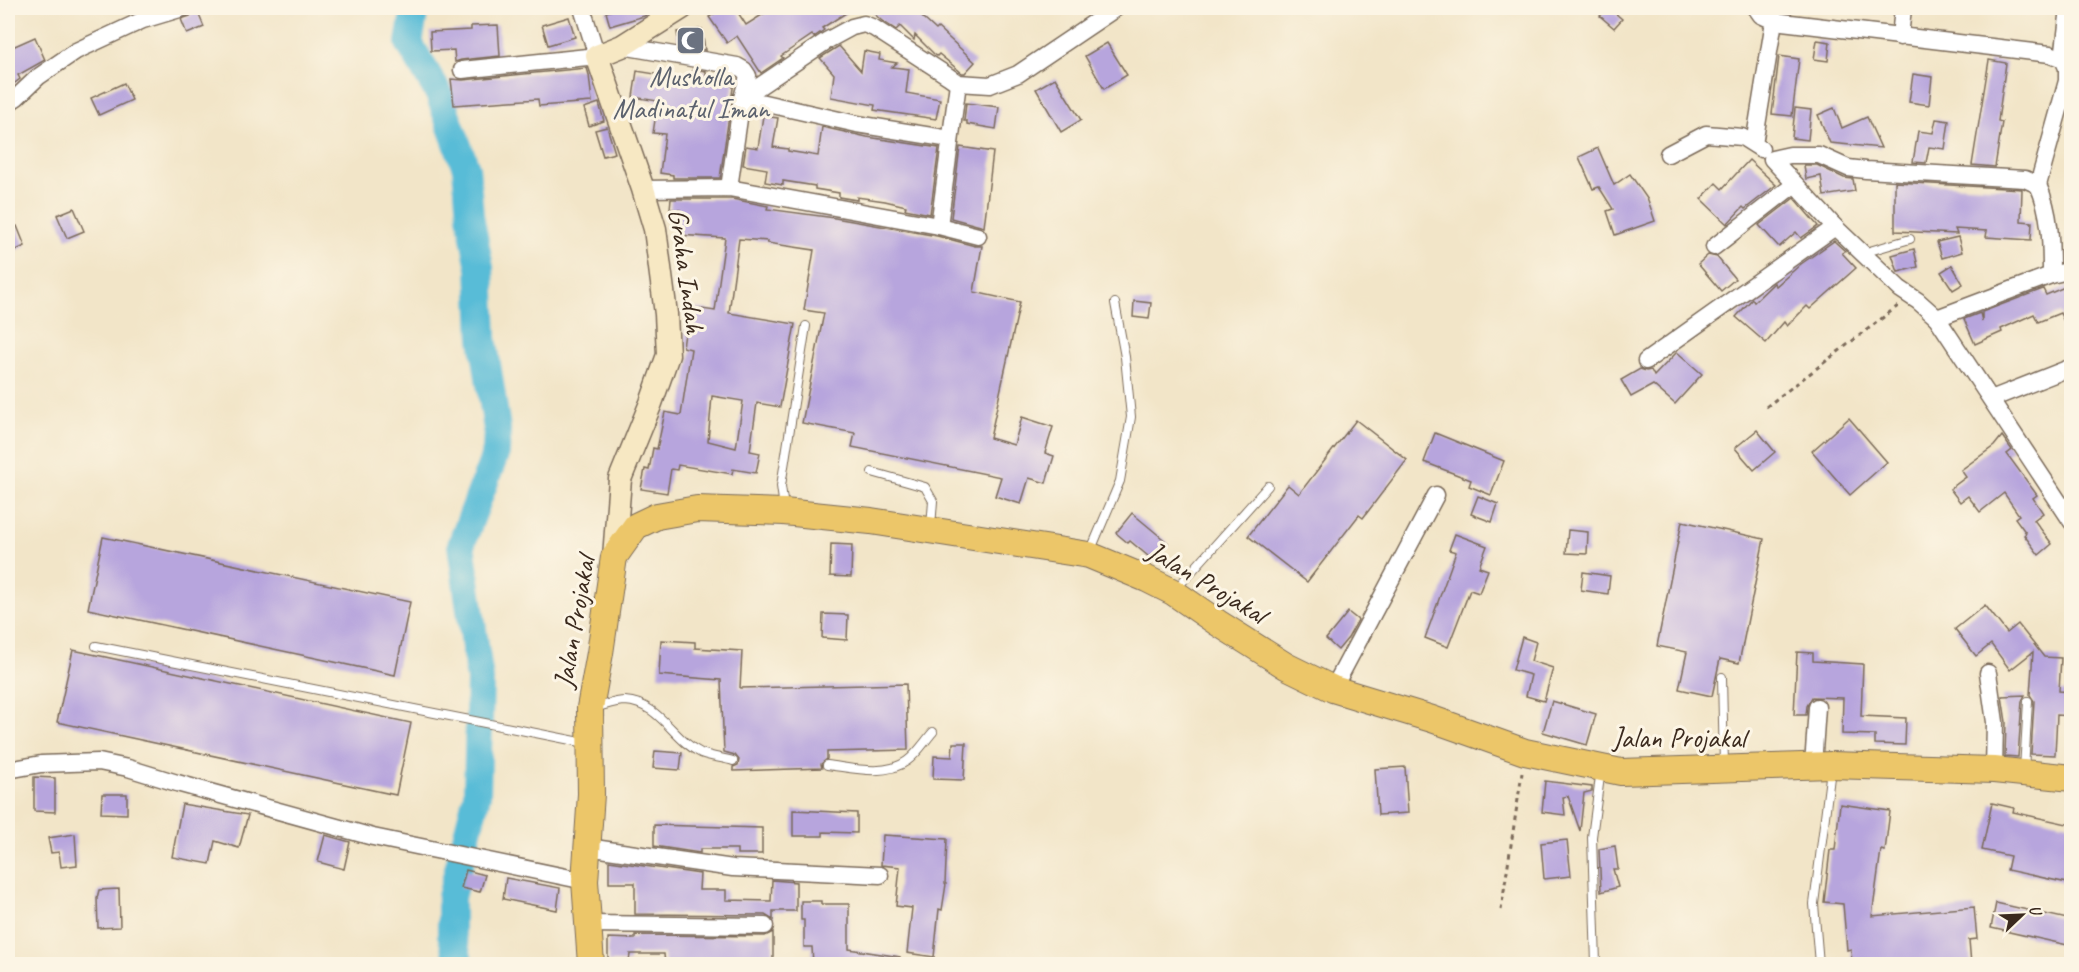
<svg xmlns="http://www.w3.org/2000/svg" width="2079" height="972" font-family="Caveat,sans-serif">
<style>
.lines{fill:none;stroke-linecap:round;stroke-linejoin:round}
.river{stroke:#59bcd7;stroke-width:28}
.building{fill:#b7a5dd;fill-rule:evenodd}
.lane-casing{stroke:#7b6b5a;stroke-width:10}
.street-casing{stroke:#7b6b5a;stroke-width:19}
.secondary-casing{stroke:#7b6b5a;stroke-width:25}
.primary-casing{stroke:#7b6b5a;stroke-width:28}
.path{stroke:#7b6b5a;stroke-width:3;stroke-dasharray:4.5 4.5;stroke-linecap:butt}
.lane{stroke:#fff;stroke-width:8}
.street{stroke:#fff;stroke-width:16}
.secondary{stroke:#f7e8c3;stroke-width:22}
.primary{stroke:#ecc669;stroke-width:26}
.labels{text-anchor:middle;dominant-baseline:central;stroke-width:6;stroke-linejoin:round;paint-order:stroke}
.worship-label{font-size:28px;fill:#5b616d;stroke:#fcf5e5}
.street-label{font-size:28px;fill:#3b2a1e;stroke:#fcf5e5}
</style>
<rect width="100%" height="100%" fill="#fcf5e5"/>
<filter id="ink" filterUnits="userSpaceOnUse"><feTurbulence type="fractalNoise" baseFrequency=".0167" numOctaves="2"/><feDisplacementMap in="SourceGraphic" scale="12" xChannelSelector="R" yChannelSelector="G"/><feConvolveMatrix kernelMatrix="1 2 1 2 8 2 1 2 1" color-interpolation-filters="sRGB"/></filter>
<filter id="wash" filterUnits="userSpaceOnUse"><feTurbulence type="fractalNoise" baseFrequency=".008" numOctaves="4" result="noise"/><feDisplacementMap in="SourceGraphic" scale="24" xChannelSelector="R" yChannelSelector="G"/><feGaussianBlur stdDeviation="1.35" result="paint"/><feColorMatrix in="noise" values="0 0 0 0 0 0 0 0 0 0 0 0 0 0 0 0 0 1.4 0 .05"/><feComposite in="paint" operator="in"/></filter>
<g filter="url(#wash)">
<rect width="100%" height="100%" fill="#f2e5c8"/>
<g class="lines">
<!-- river -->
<polyline class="river" points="415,8 409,43 439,94 466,168 470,215 480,268 483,338 497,429 496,452 461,545 480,680 477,795 451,897 451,934 460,964"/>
</g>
<g id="blocks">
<!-- building -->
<g class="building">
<polygon points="196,8 204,27 187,34 181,19 190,16"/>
<polygon points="609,8 658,8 644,16 610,26 606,12 610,11"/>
<polygon points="723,8 735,8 746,25 773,8 854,8 822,28 824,30 814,37 812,35 781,56 783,58 761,73 737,36 727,43 709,17"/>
<polygon points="868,8 912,8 936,30 938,28 975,62 965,73 962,73 939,54 937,56 934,54 915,35 914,40 900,26 896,30 882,21"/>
<polygon points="1609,8 1622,19 1614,28 1600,16"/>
<polygon points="569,17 575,37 548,45 542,25"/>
<polygon points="498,25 500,56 461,60 455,62 454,50 431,51 430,32 471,30 471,26"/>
<polygon points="702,29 705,50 679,45 677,32"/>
<polygon points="35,37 45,60 18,75 20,79 8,88 8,49"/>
<polygon points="1817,40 1830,42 1828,61 1814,59"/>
<polygon points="1107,43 1127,75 1104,89 1085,56"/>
<polygon points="839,46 861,71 864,51 880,54 879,60 897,63 892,67 909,69 906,93 940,99 936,119 874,110 875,105 831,97 834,74 820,58"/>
<polygon points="1779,56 1799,59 1792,116 1772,114"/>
<polygon points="1989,60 2006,63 1998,121 2002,122 1995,167 1972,165"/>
<polygon points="587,68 589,75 592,102 539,106 538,99 454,105 451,79 463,80"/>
<polygon points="693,69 706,71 706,77 734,81 720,178 673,178 673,175 660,173 665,134 653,133 658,101 633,97 637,71 692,80"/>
<polygon points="1913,74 1932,77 1929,105 1909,102"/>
<polygon points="1055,78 1081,120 1061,132 1036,89"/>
<polygon points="124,83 132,100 99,115 91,98"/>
<polygon points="599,103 604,121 589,126 584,108"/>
<polygon points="966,103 999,107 996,129 967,124 967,121 964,121"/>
<polygon points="1795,108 1811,110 1808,140 1792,138"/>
<polygon points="1834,108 1842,128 1867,117 1881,148 1830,143 1818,115"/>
<polygon points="763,116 778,118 773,147 788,149 788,151 818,156 822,127 867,137 939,148 930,214 905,209 906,206 885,201 857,197 857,200 839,197 839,193 815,189 815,186 783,181 783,185 765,182 767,169 743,165 746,146 758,148"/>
<polygon points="1936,119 1949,121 1945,149 1929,147 1926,163 1913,162 1918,131 1933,133"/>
<polygon points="607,127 615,153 603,156 595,130"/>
<polygon points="960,147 993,152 984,227 951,218"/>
<polygon points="1598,148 1614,185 1630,174 1648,200 1655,221 1615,235 1607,211 1613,209 1599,187 1593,189 1579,157"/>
<polygon points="1749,160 1776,185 1745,209 1743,207 1727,224 1701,199 1716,183 1722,189"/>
<polygon points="1804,165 1817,165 1844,178 1853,179 1855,191 1824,196 1821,176 1806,179"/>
<polygon points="1895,182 2022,189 2021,221 2032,222 2031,240 1986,237 1987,231 1955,229 1957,234 1895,231"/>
<polygon points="1794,198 1818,226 1801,238 1796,232 1779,247 1759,225"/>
<path d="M671,199H732L768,206L767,209L835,218L937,236L975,246H982L974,292L1020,302L990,438L1014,445L1022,417L1053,427L1045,453L1054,456L1046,483L1029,478L1021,504L995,496L1001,477L852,447L855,433L802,423L824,313L804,310L814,250L767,243L768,241L739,239L729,313L795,324L780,407L757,403L750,451L760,453L756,473L733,469L732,474L678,465L677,470L671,469L667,493L641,489L645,469L649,470L653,448L657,449L665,412L681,415L691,349L683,347L689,307L715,311L725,238L678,235L680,210L670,209ZM712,396L743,401L736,448L708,441Z"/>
<polygon points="74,208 84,231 67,238 57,215"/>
<polygon points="17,226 25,246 12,252 8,240 8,230"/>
<polygon points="1958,237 1962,252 1942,258 1937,242"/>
<polygon points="1834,241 1845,251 1842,253 1856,268 1810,309 1807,306 1787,326 1784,322 1766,343 1736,317 1752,299 1754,302 1774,283 1776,286 1801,264"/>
<polygon points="1914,249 1918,267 1898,272 1892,255"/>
<polygon points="1708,255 1717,257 1735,279 1721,291 1698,264"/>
<polygon points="1952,265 1963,284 1953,290 1941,272"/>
<polygon points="2067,286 2072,298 2072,339 2060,313 2038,322 2034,314 2001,329 2002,332 1975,344 1964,319 1980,313 1982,321 1982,312 2043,289 2046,295"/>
<polygon points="1134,301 1151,303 1149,319 1133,317"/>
<polygon points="1677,352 1702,374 1675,404 1653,385 1631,397 1621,380 1640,369 1646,371 1651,370 1654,376"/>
<polygon points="1849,418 1887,462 1850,495 1812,451"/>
<polygon points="1356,420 1407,460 1363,518 1359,515 1307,582 1248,536 1288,485 1299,494"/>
<polygon points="1757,430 1775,452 1754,470 1735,448"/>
<polygon points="1435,433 1504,461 1491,495 1469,486 1471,480 1424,462"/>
<polygon points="2002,436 2012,450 2007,454 2037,495 2033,498 2043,513 2034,520 2052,544 2039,555 2024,535 2026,533 2015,518 2019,515 2004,493 1980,512 1968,496 1960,502 1950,489 1966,477 1961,470 1994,446"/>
<polygon points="1478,496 1498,504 1492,522 1471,514"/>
<polygon points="1132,513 1168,543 1154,561 1130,541 1128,543 1116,533"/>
<polygon points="1682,521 1764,539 1739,663 1720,659 1712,696 1679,689 1687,652 1657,646"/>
<polygon points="1568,530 1588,532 1587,554 1566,553"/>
<polygon points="1455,534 1487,546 1479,567 1488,570 1479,593 1470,590 1448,647 1425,638 1456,552 1449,550"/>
<polygon points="103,537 410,602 395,675 88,609"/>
<polygon points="831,544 852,545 851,577 830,576"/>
<polygon points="1583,572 1610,576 1608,594 1581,590"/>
<polygon points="1985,605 2007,633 2018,624 2044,657 2061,658 2059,691 2072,692 2072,716 2057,715 2055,755 2031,754 2034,701 2030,695 2033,652 2010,670 1991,644 1976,656 1955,629"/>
<polygon points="1348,612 1358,620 1348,638 1338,650 1326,639"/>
<polygon points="823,614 848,615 847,640 822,638"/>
<polygon points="1522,637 1536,642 1531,661 1553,668 1544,701 1526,696 1531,675 1513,670"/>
<polygon points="661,640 695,642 695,648 742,651 740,688 906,684 908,750 827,752 827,759 821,764 822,768 733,771 733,767 738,765 739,760 735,755 724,752 721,680 659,675"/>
<polygon points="73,650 411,723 396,795 57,722"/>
<polygon points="1797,652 1813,653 1813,661 1863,664 1861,716 1906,718 1905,745 1875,744 1875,735 1842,734 1843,698 1812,697 1807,706 1806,715 1794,715"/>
<polygon points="2025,695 2022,701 2018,757 2005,756 2006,722 2002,696"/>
<polygon points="1552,701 1596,714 1587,745 1543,732"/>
<polygon points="953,743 966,743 964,780 933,779 934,756 952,757"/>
<polygon points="655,751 682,753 680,770 653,768"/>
<polygon points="1405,767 1408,813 1378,815 1375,769"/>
<polygon points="34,777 55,778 55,812 34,811"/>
<polygon points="1545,781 1592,787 1592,791 1584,793 1580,831 1568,796 1563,797 1565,815 1542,812"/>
<polygon points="102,794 127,794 127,814 101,813"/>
<polygon points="1992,803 2014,808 2013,812 2072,825 2072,884 2007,870 2010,856 1982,850"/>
<polygon points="182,804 248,815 239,848 215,841 210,864 172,857"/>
<polygon points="1840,804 1890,811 1885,851 1881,850 1872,916 1974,907 1977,939 1969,940 1971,964 1852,964 1851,949 1847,950 1843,904 1824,902 1830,850 1835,850"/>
<polygon points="793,810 857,813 857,833 823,832 823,836 793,836"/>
<polygon points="654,825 762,828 762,854 737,854 737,849 700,849 700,853 654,846"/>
<polygon points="75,834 77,865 61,867 59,852 51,853 48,838"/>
<polygon points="325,835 350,842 344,869 318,862"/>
<polygon points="883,835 947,839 945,884 946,884 942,910 939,909 934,957 907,953 912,908 896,906 900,867 881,865"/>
<polygon points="1567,840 1571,876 1544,879 1541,843"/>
<polygon points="1615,846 1618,869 1613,869 1618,887 1601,892 1599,849"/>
<polygon points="609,861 700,874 699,890 726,890 726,900 771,901 772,880 796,882 796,911 773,911 773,920 765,915 635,914 635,883 609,883"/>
<polygon points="466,870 485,875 480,892 461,888"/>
<polygon points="506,878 560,888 557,910 503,899"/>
<polygon points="119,889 120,927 98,928 97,898 99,890"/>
<polygon points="801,901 821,901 821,904 849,904 849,949 900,957 899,964 813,964 812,947 804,947 804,920 801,920"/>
<polygon points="1996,903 2072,920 2072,946 1991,928"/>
<polygon points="773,932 773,964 665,964 664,954 630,954 629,962 608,962 608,938 635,939 635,935 765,936"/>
</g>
</g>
</g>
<g filter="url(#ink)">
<use href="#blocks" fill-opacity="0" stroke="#7b6b5a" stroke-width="1.5"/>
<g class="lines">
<defs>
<g id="lane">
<polyline points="1863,253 1910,239"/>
<polyline points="872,472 925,487 933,501 931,527"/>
<polyline points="784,508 781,486 806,326"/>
<polyline points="1090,552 1120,481 1131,417 1125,357 1115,303"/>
<polyline points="1176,589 1268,486"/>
<polyline points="96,646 586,743"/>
<polyline points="1722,677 1724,766"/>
<path d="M593,708C603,706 615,701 625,701C660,703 673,740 701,753C711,757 723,758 733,761"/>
<path d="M827,765C852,768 885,777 907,761C917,754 925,741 933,732"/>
<polyline points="2024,770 2028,701"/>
<polyline points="1596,964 1592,837 1601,769"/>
<polyline points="1819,964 1814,904 1831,769"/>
</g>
<g id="street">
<polyline points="1756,8 1761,15 1774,21 2050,54 2063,59 2067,68 2067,81 2038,185"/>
<polyline points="1900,37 1903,8"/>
<polyline points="622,46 737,66 744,70 748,76 742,98 729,188"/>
<polyline points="2063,59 2069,8"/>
<polyline points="462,70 597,56 582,8"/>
<polyline points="958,83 990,85 1018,74 1116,8"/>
<polyline points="742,98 828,40 852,27 864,24 874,28 948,76 958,83 939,226"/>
<polyline points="742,98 857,124 950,139"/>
<polyline points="8,103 17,97 38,77 76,51 143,20 183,8"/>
<polyline points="1754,144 1774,21"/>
<polyline points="1668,154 1706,134 1742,137 1761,149"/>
<polyline points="643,189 729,188 939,226 978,236"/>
<polyline points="1714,247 1795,184"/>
<path d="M2051,275C2051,245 2051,213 2038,185L2025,179L1866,170L1848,168L1819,155H1790L1772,159L1835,227L1900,289L1918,301L1937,318L2072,522"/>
<polyline points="1937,318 2051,275 2072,270"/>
<polyline points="1646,361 1835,227"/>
<polyline points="1991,399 2072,367"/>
<polyline points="1988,673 1995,722 1994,770"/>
<polyline points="1333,689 1436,495"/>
<polyline points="1813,766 1817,707"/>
<polyline points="8,770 41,764 99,762 128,768 177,783 373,837 585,881"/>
<polyline points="587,847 733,868 880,875"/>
<polyline points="588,924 765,926"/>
</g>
<polyline id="secondary" points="614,557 620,479 651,403 668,355 666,314 655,229 643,189 597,56 622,46 682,8"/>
<polyline id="primary" points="591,964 585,881 591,794 590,708 600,653 614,557 636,526 657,516 697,509 784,512 871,521 1089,555 1147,579 1173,592 1218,623 1286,666 1333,689 1432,719 1525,752 1621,772 1831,765 1994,770 2072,778"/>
</defs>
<!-- lane casing -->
<use href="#lane" class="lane-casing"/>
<!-- street casing -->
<use href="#street" class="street-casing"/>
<!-- secondary casing -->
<use href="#secondary" class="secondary-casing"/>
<!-- primary casing -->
<use href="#primary" class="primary-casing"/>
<!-- path -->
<g class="path">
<polyline points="1766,407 1898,306"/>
<polyline points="1501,910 1522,773"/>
</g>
<!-- lane -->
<use href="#lane" class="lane"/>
<!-- street -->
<use href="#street" class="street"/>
<!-- secondary -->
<use href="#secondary" class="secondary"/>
<!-- primary -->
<use href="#primary" class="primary"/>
</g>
</g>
<!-- icons -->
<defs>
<symbol id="mosque-square" viewBox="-11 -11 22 22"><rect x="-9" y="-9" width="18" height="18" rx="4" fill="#6b7280" stroke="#fcf5e5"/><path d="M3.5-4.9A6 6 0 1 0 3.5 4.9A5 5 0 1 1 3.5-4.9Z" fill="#fff"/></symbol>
</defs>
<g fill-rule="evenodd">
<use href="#mosque-square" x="674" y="24" width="33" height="33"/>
</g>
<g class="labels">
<!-- worship labels -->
<g class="worship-label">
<text x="691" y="76">Musholla<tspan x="691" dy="32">Madinatul Iman</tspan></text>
</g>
<!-- street labels -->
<g class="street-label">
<text transform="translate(687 271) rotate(82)">Graha Indah</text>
<text transform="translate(1207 582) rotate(31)">Jalan Projakal</text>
<text transform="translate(574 622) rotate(-80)">Jalan Projakal</text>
<text x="1679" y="737">Jalan Projakal</text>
</g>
</g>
<!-- margin -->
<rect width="2079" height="972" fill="none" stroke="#fcf5e5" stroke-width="30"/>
<!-- north arrow -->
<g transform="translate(2022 915) rotate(67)" stroke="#fcf5e5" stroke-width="4.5" paint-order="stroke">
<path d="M0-4.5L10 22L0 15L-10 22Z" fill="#3b2a1e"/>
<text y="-9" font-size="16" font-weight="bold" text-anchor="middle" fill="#3b2a1e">U</text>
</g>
</svg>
